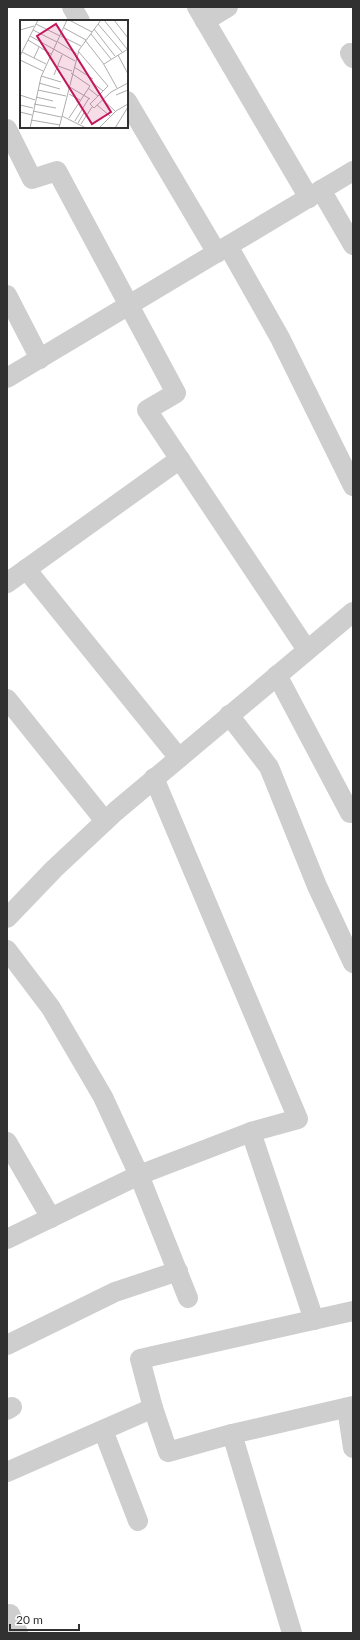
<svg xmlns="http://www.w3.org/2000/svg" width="360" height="1640" font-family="Lato,sans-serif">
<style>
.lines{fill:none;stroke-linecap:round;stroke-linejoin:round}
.minor{stroke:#cecece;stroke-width:20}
.inset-road{fill:none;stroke:#adadad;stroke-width:1}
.view{fill:#c2185b;fill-opacity:0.15;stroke:#c2185b;stroke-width:2}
.inset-edge{fill:none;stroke:#313131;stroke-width:2}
</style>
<rect width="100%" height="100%" fill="#fff"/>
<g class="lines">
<!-- minor -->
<g class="minor">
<polyline points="72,7 80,21"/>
<polyline points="197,7 309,198"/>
<polyline points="205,21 228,7"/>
<polyline points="350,53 353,58"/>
<polyline points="127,101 217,253"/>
<polyline points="7,129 32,179 57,171 176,393 147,410 307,650"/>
<polyline points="321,190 353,245"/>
<polyline points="228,246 280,338 353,486"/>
<polyline points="7,295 40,359"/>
<polyline points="7,378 353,171"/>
<polyline points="26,569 179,758"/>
<polyline points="7,583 180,459"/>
<polyline points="277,675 350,813"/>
<polyline points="7,699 105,821"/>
<polyline points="229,715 269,767 317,886 353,963"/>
<polyline points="7,918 54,869 116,811 353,612"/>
<polyline points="7,950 51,1008 103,1097 139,1175 188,1298"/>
<polyline points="251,1132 314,1320"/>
<polyline points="7,1142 51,1218"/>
<polyline points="7,1239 139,1175 251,1132 298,1119 154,778"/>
<polyline points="353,1311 140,1359 153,1408 168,1452 232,1434 353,1406"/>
<polyline points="7,1345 115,1292 178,1271"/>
<polyline points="347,1408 353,1448"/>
<polyline points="7,1410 12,1407"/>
<polyline points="103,1430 138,1521"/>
<polyline points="232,1434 292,1633"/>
<polyline points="7,1472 153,1408"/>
<polyline points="10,1614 18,1633"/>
</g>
</g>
<!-- overview -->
<g transform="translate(20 20)">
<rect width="108" height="108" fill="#fff"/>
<path class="inset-road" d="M49,0L72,12M84,0L107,29M94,0L108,18M16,4L40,16M78,4L102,32M44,8L66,20M74,9L95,36M0,10L14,6M13,10L37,22M71,14L91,39M10,16L55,41M41,16L61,26M8,20L31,34M65,20L83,43L97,68M38,22L57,34M58,31L88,66L70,84L74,88L91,72L108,63M2,32L26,44M98,35L108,54M0,36L18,0M14,38L19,27M0,40L23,51M84,44L108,29M38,46L52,51M54,47L73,59M34,55L42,35M21,56L41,62M19,63L40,69M73,63L83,71M48,66L70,79M68,68L78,76M18,70L46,76M49,74L60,80M0,75L15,80M96,75L108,70M16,77L33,81M83,80L95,91M14,84L36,88M0,85L13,88M77,85L90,96M13,91L41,97M0,92L12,95M42,96L66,108M49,98L70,66L51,53M11,100L40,105M55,101L69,78M58,103L65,91M61,104L72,87M10,108L21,57L47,0M39,108L59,30L81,0M79,108L96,91L108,84M95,108L108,87"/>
<path class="view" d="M36,4L91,92L72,104L17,16Z"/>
<rect width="108" height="108" class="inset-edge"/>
</g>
<!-- border -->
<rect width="360" height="1640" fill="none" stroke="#313131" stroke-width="16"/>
<!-- scale -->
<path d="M10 1624v6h69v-6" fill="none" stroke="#313131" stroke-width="2"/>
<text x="16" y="1624" font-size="12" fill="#313131" stroke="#ffffff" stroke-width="3" paint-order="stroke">20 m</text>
</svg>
